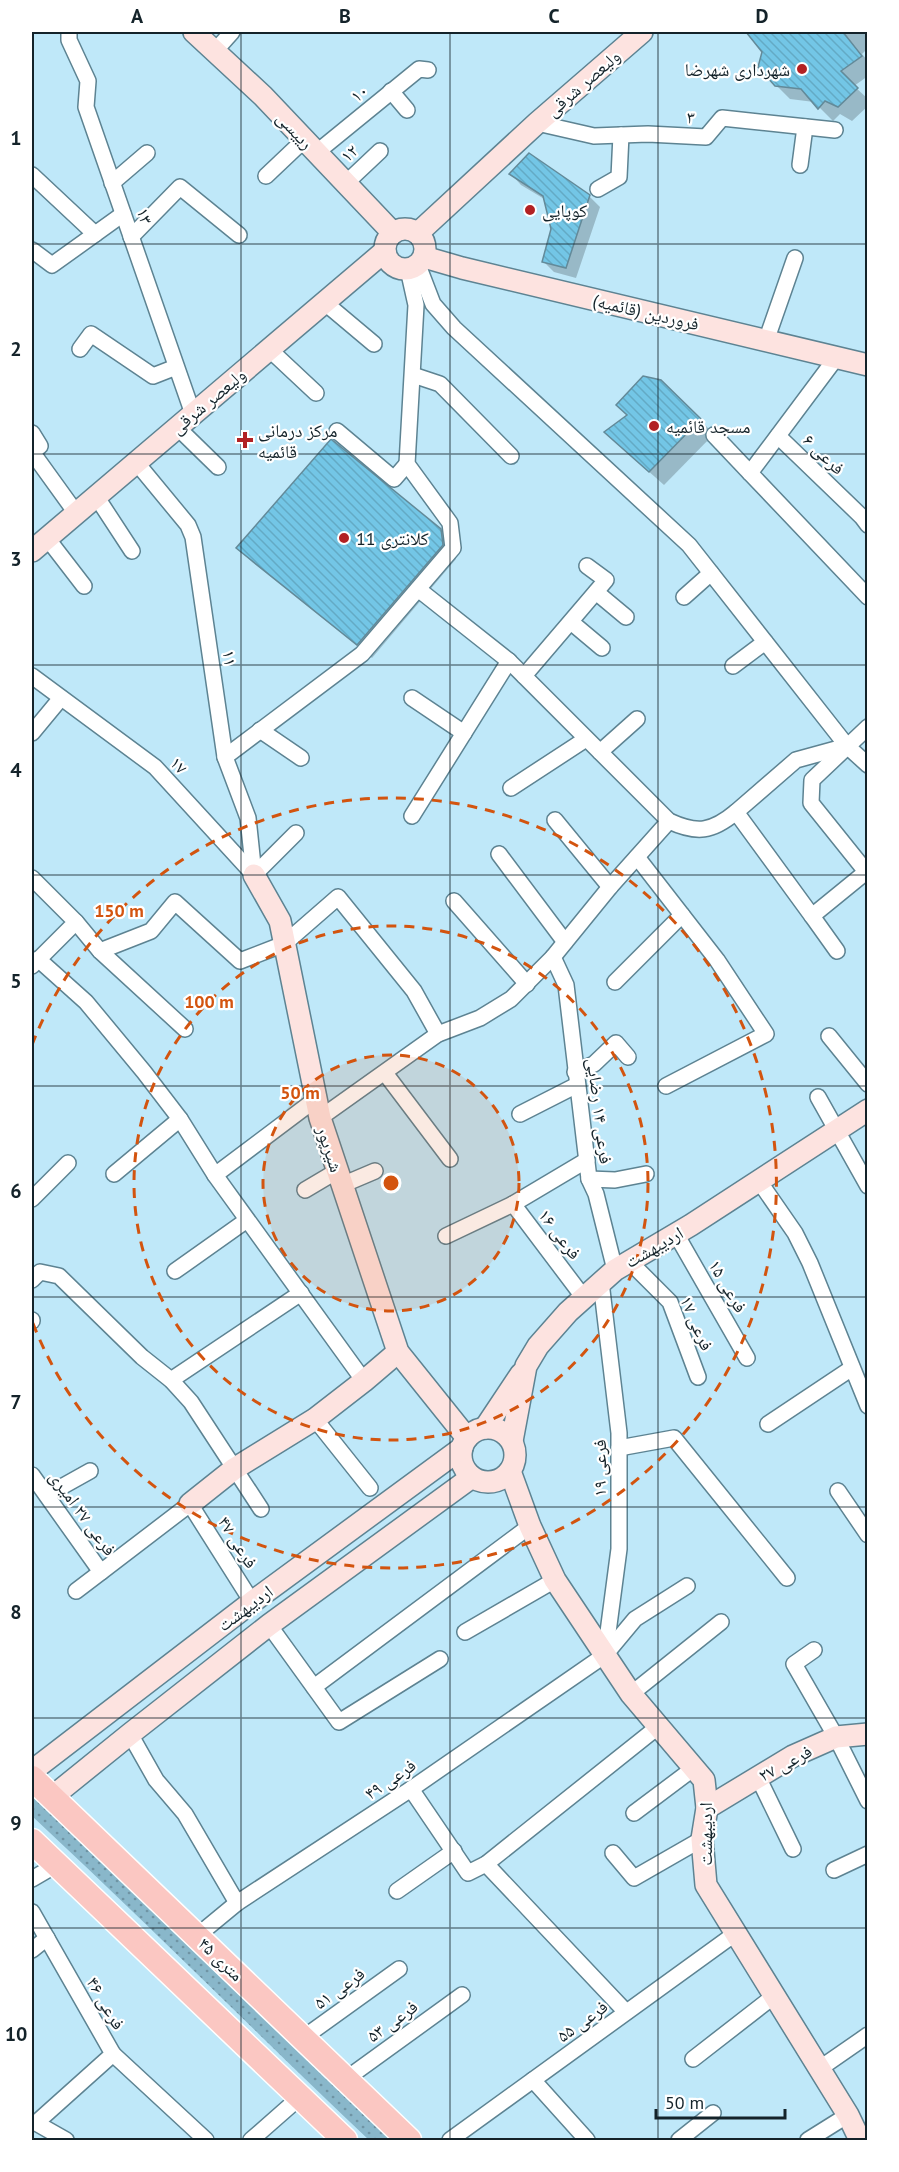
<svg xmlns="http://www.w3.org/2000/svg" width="899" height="2172" font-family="'PT Sans','Noto Naskh Arabic',sans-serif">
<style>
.green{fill:url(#green-dots)}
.shadow{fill:#0003}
.building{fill:url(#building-back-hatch);stroke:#638a99;stroke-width:1.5}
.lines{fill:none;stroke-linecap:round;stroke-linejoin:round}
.street-casing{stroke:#5d8392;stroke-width:18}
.secondary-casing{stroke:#5d8392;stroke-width:24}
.primary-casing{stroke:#fff;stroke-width:27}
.street{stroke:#fff;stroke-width:15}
.secondary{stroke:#fde3e0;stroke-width:21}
.primary{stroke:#fbc7c2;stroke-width:24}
.grid{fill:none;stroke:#14232a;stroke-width:1.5;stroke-opacity:0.55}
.ring{fill:none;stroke:#d3540f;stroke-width:3;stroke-dasharray:10 8}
.poi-dot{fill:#b22123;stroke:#fff;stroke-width:2}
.labels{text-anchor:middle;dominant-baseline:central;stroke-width:4.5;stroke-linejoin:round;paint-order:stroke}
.poi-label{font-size:18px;fill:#14232a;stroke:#fff;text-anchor:start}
.street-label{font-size:18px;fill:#14232a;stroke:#fff}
.centre{fill:#d3540f;stroke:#fff;stroke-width:3}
.ring-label{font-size:18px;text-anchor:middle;font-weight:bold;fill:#d3540f;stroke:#fff;stroke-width:4.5;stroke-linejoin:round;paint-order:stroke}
.neatline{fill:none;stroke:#14232a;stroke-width:2}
.grid-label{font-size:20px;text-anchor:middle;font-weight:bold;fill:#14232a}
</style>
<defs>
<pattern id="green-dots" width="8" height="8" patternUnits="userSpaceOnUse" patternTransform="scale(1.5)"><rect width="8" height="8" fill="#89b7ca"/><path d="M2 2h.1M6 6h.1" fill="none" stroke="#6f94a4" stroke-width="1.8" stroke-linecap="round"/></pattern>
<pattern id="building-back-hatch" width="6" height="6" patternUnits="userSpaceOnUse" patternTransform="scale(1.5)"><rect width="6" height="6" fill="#73c6e6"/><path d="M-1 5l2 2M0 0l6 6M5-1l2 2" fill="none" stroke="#63aac5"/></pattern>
</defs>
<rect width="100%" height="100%" fill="#bfe8f9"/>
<!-- green -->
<path class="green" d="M32,1792L393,2140H369C256,2033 146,1922 32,1816Z"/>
<!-- shadow -->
<g class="shadow">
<polygon points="745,32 868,32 868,48 862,54 868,61 868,76 854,86 868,99 868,106 852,121 840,114 833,121 814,102 790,99 776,85 763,52"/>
<polygon points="511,174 589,196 600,207 576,278 554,272 544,262 552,229 546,200 521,185"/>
<polygon points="661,381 714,434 664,485 620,446 629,415"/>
<polygon points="440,530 454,545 456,559 372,658 252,562 238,548"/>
</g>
<!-- building -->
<g class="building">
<polygon points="746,32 843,32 862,56 841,71 858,88 838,107 825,101 818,109 801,89 775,86 758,67 762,52"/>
<polygon points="529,153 590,195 566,268 542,262 551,229 543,196 509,174"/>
<polygon points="643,376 661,380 701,419 649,472 604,432 627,415 616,405"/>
<polygon points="331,439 441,529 443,545 357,645 236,548"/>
</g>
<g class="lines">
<defs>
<g id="street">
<polyline points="69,32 69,40 88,81 86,107 193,414"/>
<polyline points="215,51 232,32"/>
<polyline points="391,91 407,110"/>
<polyline points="537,123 594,136 648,134 706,137 722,118 835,130"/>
<polyline points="316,153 419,69 428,70"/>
<polyline points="800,165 805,127"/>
<polyline points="32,175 95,234"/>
<polyline points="266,176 304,140"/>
<polyline points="112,183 147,153"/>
<polyline points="345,184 380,151"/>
<polyline points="598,189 619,177 621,135"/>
<polyline points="131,237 180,187 239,235"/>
<polyline points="32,250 52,265 123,214"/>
<polyline points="418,265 433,304 454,328 689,545 847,746 868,765"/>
<polyline points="324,302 374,344"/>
<polyline points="766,341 795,258"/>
<polyline points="80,349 91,334 153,376 176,367"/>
<polyline points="269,349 316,393"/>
<polyline points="836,358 750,473 868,597"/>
<polyline points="413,375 440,384 511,456"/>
<polyline points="177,427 218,467"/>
<polyline points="337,431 394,479 407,464"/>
<polyline points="32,433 40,446 32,452 76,513"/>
<polyline points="714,435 750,473"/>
<polyline points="778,436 862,517 868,525"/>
<polyline points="136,462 188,525 193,537 225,757 248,818 254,875"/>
<polyline points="96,496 132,551"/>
<polyline points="47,538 84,586"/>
<path d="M418,589L509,661L669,821C697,834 712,832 736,812"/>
<polyline points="596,592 626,617"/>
<polyline points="684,597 711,573"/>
<polyline points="571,622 602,648"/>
<polyline points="733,666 765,642"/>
<polyline points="32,676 155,767 254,875"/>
<polyline points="524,676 606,580 587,566"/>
<polyline points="412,698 464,733"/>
<polyline points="868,727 812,780 811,803 868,874"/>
<polyline points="260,730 301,758"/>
<polyline points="32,733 61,698"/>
<polyline points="600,752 637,719"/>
<polyline points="225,757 362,654 453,548 450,523 407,464 416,305 408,269"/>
<polyline points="511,788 586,739"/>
<polyline points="412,816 509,661"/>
<polyline points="555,820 610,887"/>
<polyline points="499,854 565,942"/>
<polyline points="637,857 717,960 766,1034 666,1086"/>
<polyline points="254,875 296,833"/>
<polyline points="32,878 76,922 32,966"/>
<polyline points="454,901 527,984"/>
<polyline points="812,916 736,812 796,760 847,746"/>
<polyline points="76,922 100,951 185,1029"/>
<polyline points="100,951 151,931 175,902 240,961 284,944 338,897 414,991 438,1034"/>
<polyline points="837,951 812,916 866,872"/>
<polyline points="553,957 566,985 589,1179 596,1194 615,1270"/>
<polyline points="38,959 86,1002 144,1072 180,1119 215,1175 364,1381"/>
<polyline points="615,982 682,915"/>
<polyline points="829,1036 868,1084"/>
<polyline points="575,1072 594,1064 616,1043 628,1057"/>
<polyline points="385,1073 450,1159"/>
<polyline points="818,1097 868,1186"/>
<polyline points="520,1114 577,1085"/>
<polyline points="320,1118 438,1034 480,1018 511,999 553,957 610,887 669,821"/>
<polyline points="114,1174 180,1119"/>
<polyline points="215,1175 316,1099"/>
<polyline points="589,1179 615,1180 646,1174"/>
<polyline points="759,1181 795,1233 810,1263 868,1406"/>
<polyline points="342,1185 375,1171"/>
<polyline points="305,1190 337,1171"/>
<polyline points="32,1199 68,1163"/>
<polyline points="676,1234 747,1358"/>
<polyline points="446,1236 513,1204"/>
<polyline points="629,1261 670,1302 698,1377"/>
<polyline points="175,1271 247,1220"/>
<polyline points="32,1280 40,1272 59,1276 142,1357 171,1380 191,1402 261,1509"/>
<polyline points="601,1282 619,1433 619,1549 605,1655"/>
<polyline points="584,1298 513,1204 587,1160"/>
<polyline points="32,1320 32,1321"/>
<polyline points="171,1380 301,1293"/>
<polyline points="315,1419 370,1488"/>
<polyline points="768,1424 852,1368"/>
<polyline points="619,1448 674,1438 787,1578"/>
<polyline points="32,1475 101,1572 190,1504 252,1602"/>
<polyline points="838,1491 868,1535"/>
<polyline points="47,1495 90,1471"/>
<polyline points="76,1591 101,1572"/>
<polyline points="269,1625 339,1722 440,1659"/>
<polyline points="465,1632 555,1580"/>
<polyline points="814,1650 794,1664 836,1737 868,1801"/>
<polyline points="314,1687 530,1526"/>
<polyline points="631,1694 721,1622"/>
<polyline points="130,1734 156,1780 185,1814 237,1903"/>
<polyline points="758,1777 793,1849"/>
<polyline points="411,1789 468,1873 486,1864 659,1726"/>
<polyline points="634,1813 694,1768"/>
<polyline points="613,1853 634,1878 702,1839"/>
<polyline points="486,1864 626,2012"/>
<polyline points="834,1870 868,1854"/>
<polyline points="32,1879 56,1865"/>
<polyline points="397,1891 454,1851"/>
<polyline points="32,1912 113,2054 36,2123"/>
<polyline points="197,1936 237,1903 411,1789 605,1655 635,1619 687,1586"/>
<polyline points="32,1950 47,1938"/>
<polyline points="303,2038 399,1969"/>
<polyline points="113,2054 206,2140"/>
<polyline points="693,2059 774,1996"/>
<polyline points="819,2069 868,2035"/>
<polyline points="346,2079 462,1995"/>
<polyline points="533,2080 587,2140"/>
<polyline points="32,2123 36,2123 66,2140"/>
<polyline points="251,2140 300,2097"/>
<polyline points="450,2140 736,1933"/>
<polyline points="679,2140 713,2113"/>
<polyline points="808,2140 848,2115"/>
</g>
<g id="secondary">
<polyline points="194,32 263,96 393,233"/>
<circle cx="405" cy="249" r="20"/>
<polyline points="418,233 537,123 642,32"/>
<polyline points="424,257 462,268 868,365"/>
<polyline points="32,551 385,251"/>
<polyline points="254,875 280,921 320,1118 398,1352 467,1438"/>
<circle cx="488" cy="1455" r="27"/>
<polyline points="485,1428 521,1374"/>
<polyline points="512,1441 526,1366 538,1346 568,1312 615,1270 691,1225 868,1110"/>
<polyline points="510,1471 530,1526 555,1580 631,1694 704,1780 707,1808 702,1839 706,1885 848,2115 860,2140"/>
<polyline points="190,1504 234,1469 315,1419 364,1381 398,1352"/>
<polyline points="32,1771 252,1602 462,1448"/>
<polyline points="52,1797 130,1734 269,1625 472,1477"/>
<polyline points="707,1808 793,1756 836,1737 868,1734"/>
</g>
<g id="primary">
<polyline points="32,1778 409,2140"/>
<polyline points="32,1841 345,2140"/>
</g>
</defs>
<!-- street casing -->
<use href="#street" class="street-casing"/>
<!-- secondary casing -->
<use href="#secondary" class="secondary-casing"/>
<!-- primary casing -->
<use href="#primary" class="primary-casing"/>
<!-- street -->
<use href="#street" class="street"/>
<!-- secondary -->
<use href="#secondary" class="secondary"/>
<!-- primary -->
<use href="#primary" class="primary"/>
</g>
<!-- grid -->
<path class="grid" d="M241,32V2140M450,32V2140M658,32V2140M32,244H868M32,454H868M32,665H868M32,875H868M32,1086H868M32,1297H868M32,1507H868M32,1718H868M32,1928H868"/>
<!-- distance rings -->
<circle cx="391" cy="1183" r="128" fill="#d3540f" fill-opacity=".12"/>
<g class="ring">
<circle cx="391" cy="1183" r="128"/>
<circle cx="391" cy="1183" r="257"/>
<path d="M32 1045A385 385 0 1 1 32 1321"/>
</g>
<!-- markers -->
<g class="poi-dot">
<circle cx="802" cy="69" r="6"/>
<circle cx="530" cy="210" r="6"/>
<circle cx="654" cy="426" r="6"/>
<path d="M242 431h6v6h6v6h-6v6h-6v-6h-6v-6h6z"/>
<circle cx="344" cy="538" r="6"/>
</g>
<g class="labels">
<!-- poi labels -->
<g class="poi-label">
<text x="790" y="69" text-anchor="end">شهرداری شهرضا</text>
<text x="542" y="210">کوپایی</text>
<text x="666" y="426">مسجد قائمیه</text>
<text x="258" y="430">مرکز درمانی<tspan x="258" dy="21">قائمیه</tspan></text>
<text x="356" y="538">کلانتری 11</text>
</g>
<!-- street labels -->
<g class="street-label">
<text transform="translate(583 83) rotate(-41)">ولیعصر شرقی</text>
<text transform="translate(359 93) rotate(-39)">۱۰</text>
<text transform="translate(691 117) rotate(3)">۳</text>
<text transform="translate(295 130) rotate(47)">رییسی</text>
<text transform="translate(349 153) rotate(-43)">۱۲</text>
<text transform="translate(145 216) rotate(71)">۱۳</text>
<text transform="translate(646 312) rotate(13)">فروردین (قائمیه)</text>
<text transform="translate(208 401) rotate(-40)">ولیعصر شرقی</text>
<text transform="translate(824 454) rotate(44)">فرعی ۶</text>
<text transform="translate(230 658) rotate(82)">۱۱</text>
<text transform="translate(179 765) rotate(46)">۱۷</text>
<text transform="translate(600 1111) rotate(83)">فرعی ۱۴ رضایی</text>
<text transform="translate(330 1149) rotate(72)">شیرپور</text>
<text transform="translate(560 1234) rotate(53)">فرعی ۱۶</text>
<text transform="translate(654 1247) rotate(-30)">اردیبهشت</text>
<text transform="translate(728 1286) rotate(60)">فرعی ۱۵</text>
<text transform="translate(697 1323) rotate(67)">فرعی ۱۷</text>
<text transform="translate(599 1468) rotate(-90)">فرعی ۱۹</text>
<text transform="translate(83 1513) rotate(54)">فرعی ۲۷ امیری</text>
<text transform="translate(238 1542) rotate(58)">فرعی ۴۷</text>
<text transform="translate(245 1608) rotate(-37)">اردیبهشت</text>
<text transform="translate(785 1763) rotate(-28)">فرعی ۲۷</text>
<text transform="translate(390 1779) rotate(-34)">فرعی ۴۹</text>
<text transform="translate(705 1834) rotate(-90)">اردیبهشت</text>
<text transform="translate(221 1959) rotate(44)">۴۵ متری</text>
<text transform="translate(339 1988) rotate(-36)">فرعی ۵۱</text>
<text transform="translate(106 2003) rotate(60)">فرعی ۴۶</text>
<text transform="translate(392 2021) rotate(-36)">فرعی ۵۳</text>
<text transform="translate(582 2021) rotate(-36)">فرعی ۵۵</text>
</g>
</g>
<circle cx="391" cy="1183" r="9" class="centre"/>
<g class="ring-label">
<text x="119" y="917">150 m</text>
<text x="209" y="1008">100 m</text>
<text x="300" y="1099">50 m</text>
</g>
<!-- border -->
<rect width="899" height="2172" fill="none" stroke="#ffffff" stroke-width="66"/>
<!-- scale -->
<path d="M656 2109v9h129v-9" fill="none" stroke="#14232a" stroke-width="3"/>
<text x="665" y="2109" font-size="18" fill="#14232a" stroke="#ffffff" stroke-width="4.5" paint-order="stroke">50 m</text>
<rect x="33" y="33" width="833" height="2106" class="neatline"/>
<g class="grid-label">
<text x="137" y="23">A</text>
<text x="345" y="23">B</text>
<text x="554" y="23">C</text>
<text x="762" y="23">D</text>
<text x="16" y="145">1</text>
<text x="16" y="356">2</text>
<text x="16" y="566">3</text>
<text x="16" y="777">4</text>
<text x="16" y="988">5</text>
<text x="16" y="1198">6</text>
<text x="16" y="1409">7</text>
<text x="16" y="1619">8</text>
<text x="16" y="1830">9</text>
<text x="16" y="2041">10</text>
</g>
</svg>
